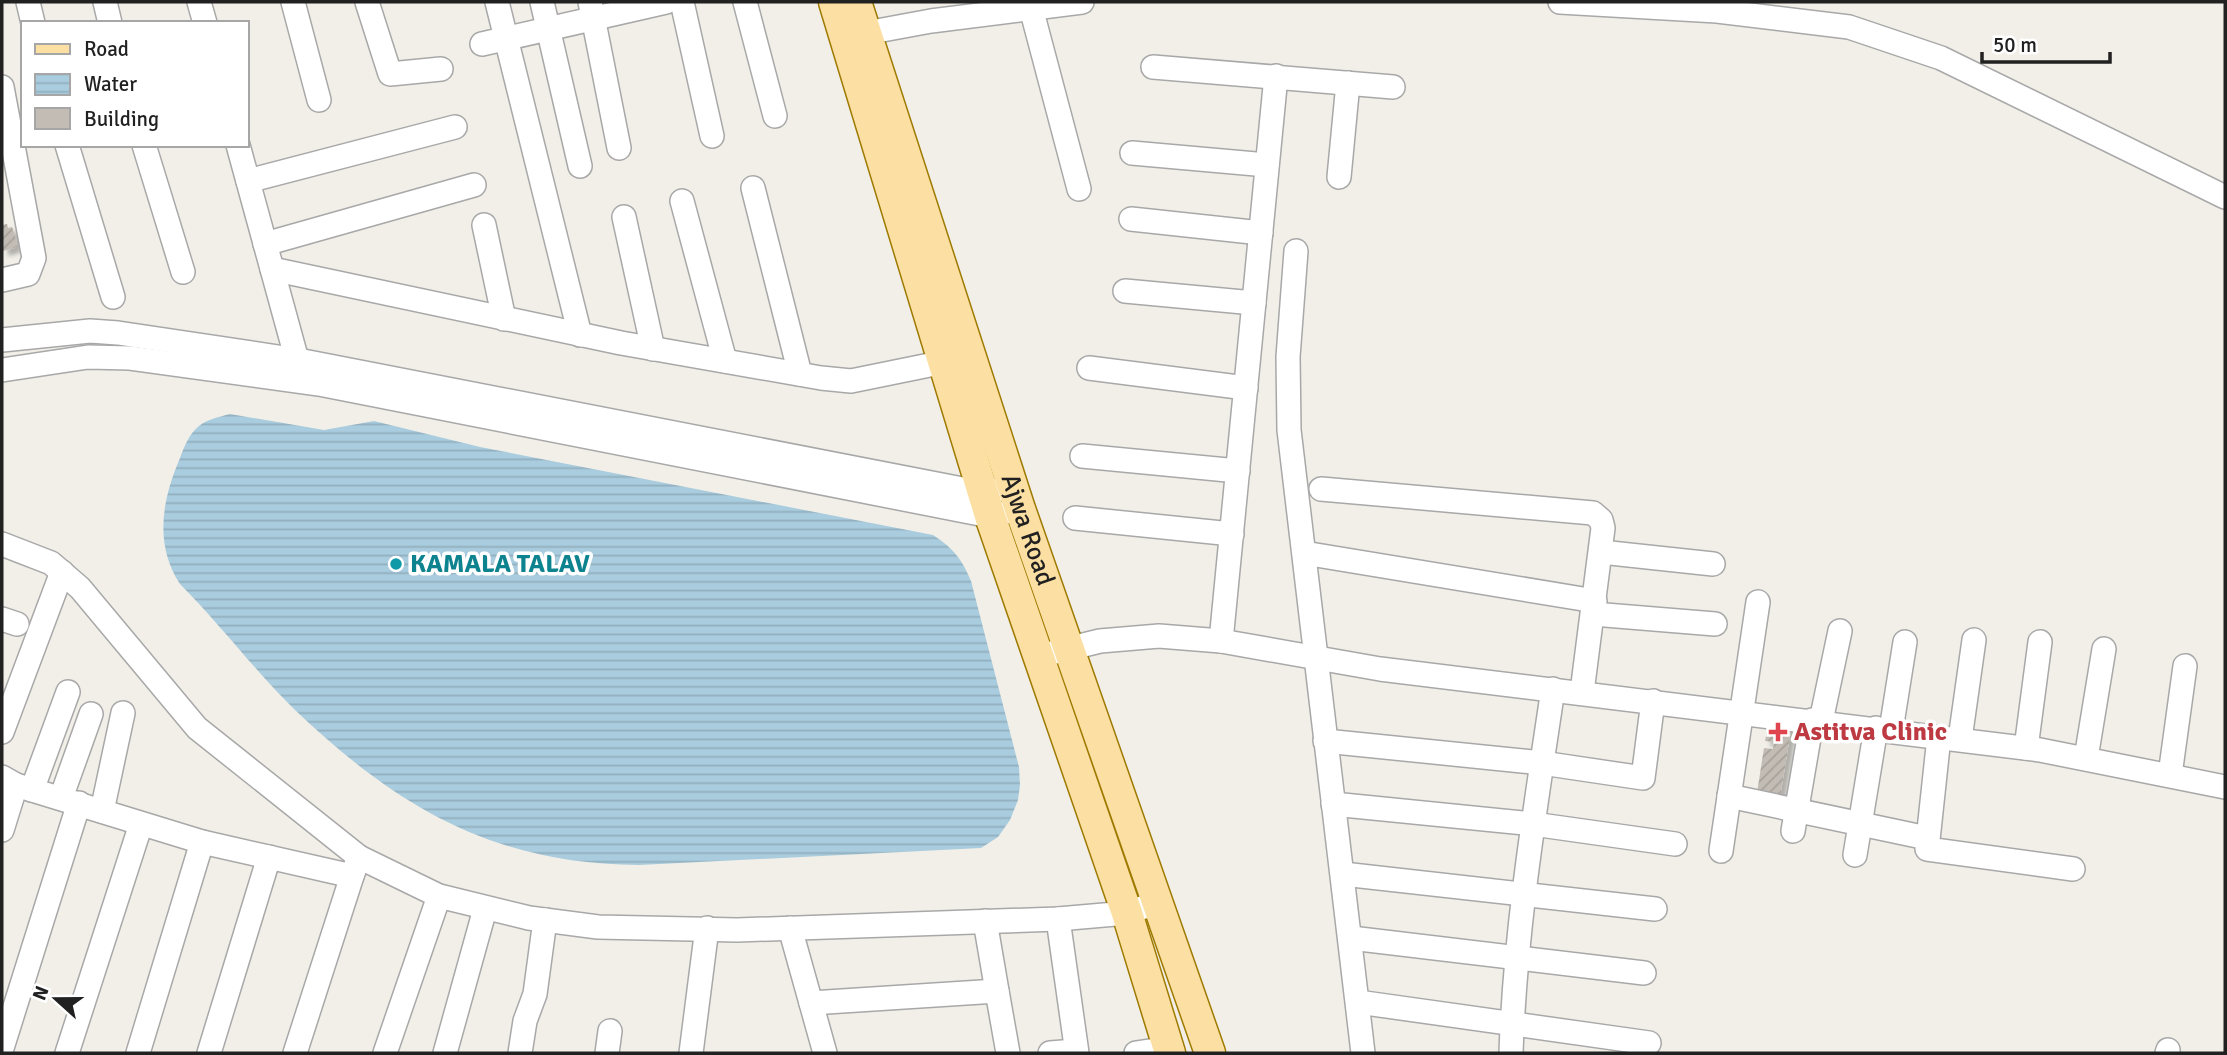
<svg xmlns="http://www.w3.org/2000/svg" width="2227" height="1055" font-family="Signika,sans-serif">
<style>
.water{fill:url(#water-rules)}
.building{fill:url(#building-hatch);filter:url(#shadow)}
.lines{fill:none;stroke-linecap:round;stroke-linejoin:round}
.minor-casing{stroke:#a8a8a8;stroke-width:26}
.major-casing{stroke:#9e7a00;stroke-width:33}
.minor{stroke:#fff;stroke-width:23}
.major{stroke:#fcdfa2;stroke-width:30}
.culture-dot{fill:#0f9aa8;stroke:#fff;stroke-width:2.5}
.health-dot{fill:#e0444e;stroke:#fff;stroke-width:2.5}
.labels{text-anchor:middle;dominant-baseline:central;stroke-width:7;stroke-linejoin:round;paint-order:stroke}
.street-label{font-size:26px;fill:#212121;stroke:#fff}
.culture-label{font-size:26px;font-weight:bold;fill:#0d838f;stroke:#fff;text-anchor:start}
.health-label{font-size:26px;font-weight:bold;fill:#be3a42;stroke:#fff;text-anchor:start}
</style>
<defs>
<pattern id="water-rules" width="6" height="5" patternUnits="userSpaceOnUse" patternTransform="scale(1.75)"><rect width="6" height="5" fill="#a9ccde"/><path d="M0 2.5h6" fill="none" stroke="#91afbe"/></pattern>
<pattern id="building-hatch" width="6" height="6" patternUnits="userSpaceOnUse" patternTransform="scale(1.75)"><rect width="6" height="6" fill="#c2bcb4"/><path d="M-1 1l2-2M0 6l6-6M5 7l2-2" fill="none" stroke="#a6a19a"/></pattern>
<filter id="shadow"><feDropShadow dx="5" dy="5" stdDeviation="2" flood-color="#0004"/></filter>
</defs>
<rect width="100%" height="100%" fill="#f1efe8"/>
<!-- water -->
<path class="water" d="M230,414L324,430L374,421L480,447L933,535C953,548 962,559 971,581L1019,767L1020,785L1018,800L1010,820L998,837L981,848L639,865C494,864 398,808 295,710C254,670 220,624 180,584C154,544 162,500 180,458C184,447 189,434 199,426C208,419 219,417 230,414Z"/>
<!-- building -->
<g class="building">
<polygon points="7,224 8,228 12,227 17,242 15,248 3,251 2,225"/>
<polygon points="1769,720 1792,724 1780,797 1757,793 1764,748 1773,749 1774,742 1765,741"/>
</g>
<g class="lines">
<defs>
<g id="minor">
<polyline points="28,2 33,23"/>
<polyline points="105,2 110,23"/>
<polyline points="199,2 205,23"/>
<polyline points="293,2 319,100"/>
<polyline points="367,2 390,74 441,69"/>
<polyline points="497,2 580,335"/>
<polyline points="542,2 580,166"/>
<polyline points="590,2 619,148"/>
<polyline points="682,2 712,136"/>
<polyline points="745,2 775,116"/>
<polyline points="1560,2 1717,11 1849,27 1941,58 2225,197"/>
<polyline points="1031,8 1079,189"/>
<polyline points="866,33 931,21 1082,2"/>
<polyline points="482,44 666,2"/>
<polyline points="1153,67 1393,87"/>
<polyline points="2,87 34,258 28,274 2,280"/>
<polyline points="67,145 113,297"/>
<polyline points="144,145 183,272"/>
<polyline points="238,145 300,371"/>
<polyline points="1132,153 1267,165"/>
<polyline points="1339,177 1348,83"/>
<polyline points="248,181 455,127"/>
<polyline points="753,188 800,374"/>
<polyline points="682,201 725,361"/>
<polyline points="624,217 653,349"/>
<polyline points="1131,219 1261,233"/>
<polyline points="484,225 504,319"/>
<polyline points="265,244 474,185"/>
<polyline points="1296,251 1288,357 1289,430 1363,1053"/>
<polyline points="272,269 621,343 821,378 851,381 959,359"/>
<polyline points="1125,291 1254,303"/>
<polyline points="2,340 90,331 118,333 298,360 983,493 1012,487"/>
<polyline points="1089,368 1246,388"/>
<polyline points="2,370 88,357 130,358 319,384 990,516 1003,513"/>
<polyline points="1082,456 1238,471"/>
<polyline points="1321,489 1593,513 1601,520 1603,528 1582,692"/>
<polyline points="1075,518 1232,534"/>
<polyline points="2,544 51,563 80,588 197,728 359,857 439,896 529,918 598,927 737,930 1058,919 1127,913 1156,903"/>
<polyline points="1601,552 1713,564"/>
<polyline points="1304,553 1595,601"/>
<polyline points="1593,614 1715,624"/>
<polyline points="2,619 17,624"/>
<polyline points="1221,641 1276,76"/>
<polyline points="1055,652 1100,641 1159,636 1221,641 1380,669 2040,750 2225,787"/>
<polyline points="1821,721 1840,631"/>
<polyline points="1891,730 1905,642"/>
<polyline points="2,732 62,572"/>
<polyline points="1939,737 1927,849 2073,869"/>
<polyline points="1960,739 1974,640"/>
<polyline points="1325,741 1542,763 1643,778 1653,701"/>
<polyline points="2026,748 2040,642"/>
<polyline points="2086,758 2104,649"/>
<polyline points="2170,775 2185,666"/>
<polyline points="2,777 16,785 202,842 352,876 359,857"/>
<polyline points="32,790 68,692"/>
<polyline points="1729,796 1927,838"/>
<polyline points="61,798 91,714"/>
<polyline points="1333,804 1533,824 1675,844"/>
<polyline points="102,811 123,713"/>
<polyline points="2,830 16,785"/>
<polyline points="1793,831 1812,720"/>
<polyline points="1721,851 1758,602"/>
<polyline points="1855,855 1876,728"/>
<polyline points="1343,874 1655,909"/>
<polyline points="1058,919 1077,1053"/>
<polyline points="985,921 997,991"/>
<polyline points="790,928 825,1053"/>
<polyline points="1351,938 1644,973"/>
<polyline points="1358,1002 1649,1043"/>
<polyline points="811,1003 997,991 1008,1053"/>
<polyline points="2,1048 79,803"/>
<polyline points="67,1053 141,824"/>
<polyline points="138,1053 202,842"/>
<polyline points="209,1053 269,857"/>
<polyline points="295,1053 352,876"/>
<polyline points="385,1053 439,896"/>
<polyline points="445,1053 485,909"/>
<polyline points="520,1053 525,1021 535,994 545,920"/>
<polyline points="607,1053 610,1031"/>
<polyline points="691,1053 707,928"/>
<polyline points="1050,1053 1076,1051"/>
<polyline points="1136,1053 1169,1048"/>
<path d="M1511,1053C1515,931 1535,810 1553,689"/>
<polyline points="2167,1053 2168,1050"/>
</g>
<g id="major">
<polyline points="834,2 990,516 1127,913 1170,1053"/>
<path id="s1" d="M856,2L1020,509L1210,1053"/>
</g>
</defs>
<!-- minor casing -->
<use href="#minor" class="minor-casing"/>
<!-- major casing -->
<use href="#major" class="major-casing"/>
<!-- minor -->
<use href="#minor" class="minor"/>
<!-- major -->
<use href="#major" class="major"/>
</g>
<!-- markers -->
<circle class="culture-dot" cx="396" cy="564" r="7"/>
<path class="health-dot" d="M1774.5 721.5h7v7h7v7h-7v7h-7v-7h-7v-7h7z"/>
<g class="labels">
<!-- street labels -->
<g class="street-label">
<text stroke="none"><textPath href="#s1" startOffset="555">Ajwa Road</textPath></text>
</g>
<!-- culture labels -->
<g class="culture-label">
<text x="410" y="564">KAMALA TALAV</text>
</g>
<!-- health labels -->
<g class="health-label">
<text x="1794" y="732">Astitva Clinic</text>
</g>
</g>
<!-- border -->
<rect width="2227" height="1055" fill="none" stroke="#212121" stroke-width="7"/>
<!-- legend -->
<rect x="21" y="21" width="228" height="126" fill="#ffffff" stroke="#a6a6a6" stroke-width="2"/>
<rect x="35" y="44" width="35" height="10" fill="#fcdfa2" stroke="#a6a6a6" stroke-width="2"/>
<text x="84" y="56" font-size="21" fill="#212121">Road</text>
<rect x="35" y="74" width="35" height="21" fill="url(#water-rules)" stroke="#a6a6a6" stroke-width="2"/>
<text x="84" y="91" font-size="21" fill="#212121">Water</text>
<rect x="35" y="108" width="35" height="21" fill="#c2bcb4" stroke="#a6a6a6" stroke-width="2"/>
<text x="84" y="126" font-size="21" fill="#212121">Building</text>
<!-- north arrow -->
<g transform="translate(56 999) rotate(291)" stroke="#ffffff" stroke-width="5" paint-order="stroke">
<path d="M0-5L12 26L0 18L-12 26Z" fill="#212121"/>
<text y="-10" font-size="19" font-weight="bold" text-anchor="middle" fill="#212121">N</text>
</g>
<!-- scale -->
<path d="M1982 52v10h128v-10" fill="none" stroke="#212121" stroke-width="3.5"/>
<text x="1993" y="52" font-size="21" fill="#212121" stroke="#ffffff" stroke-width="5" paint-order="stroke">50 m</text>
</svg>
